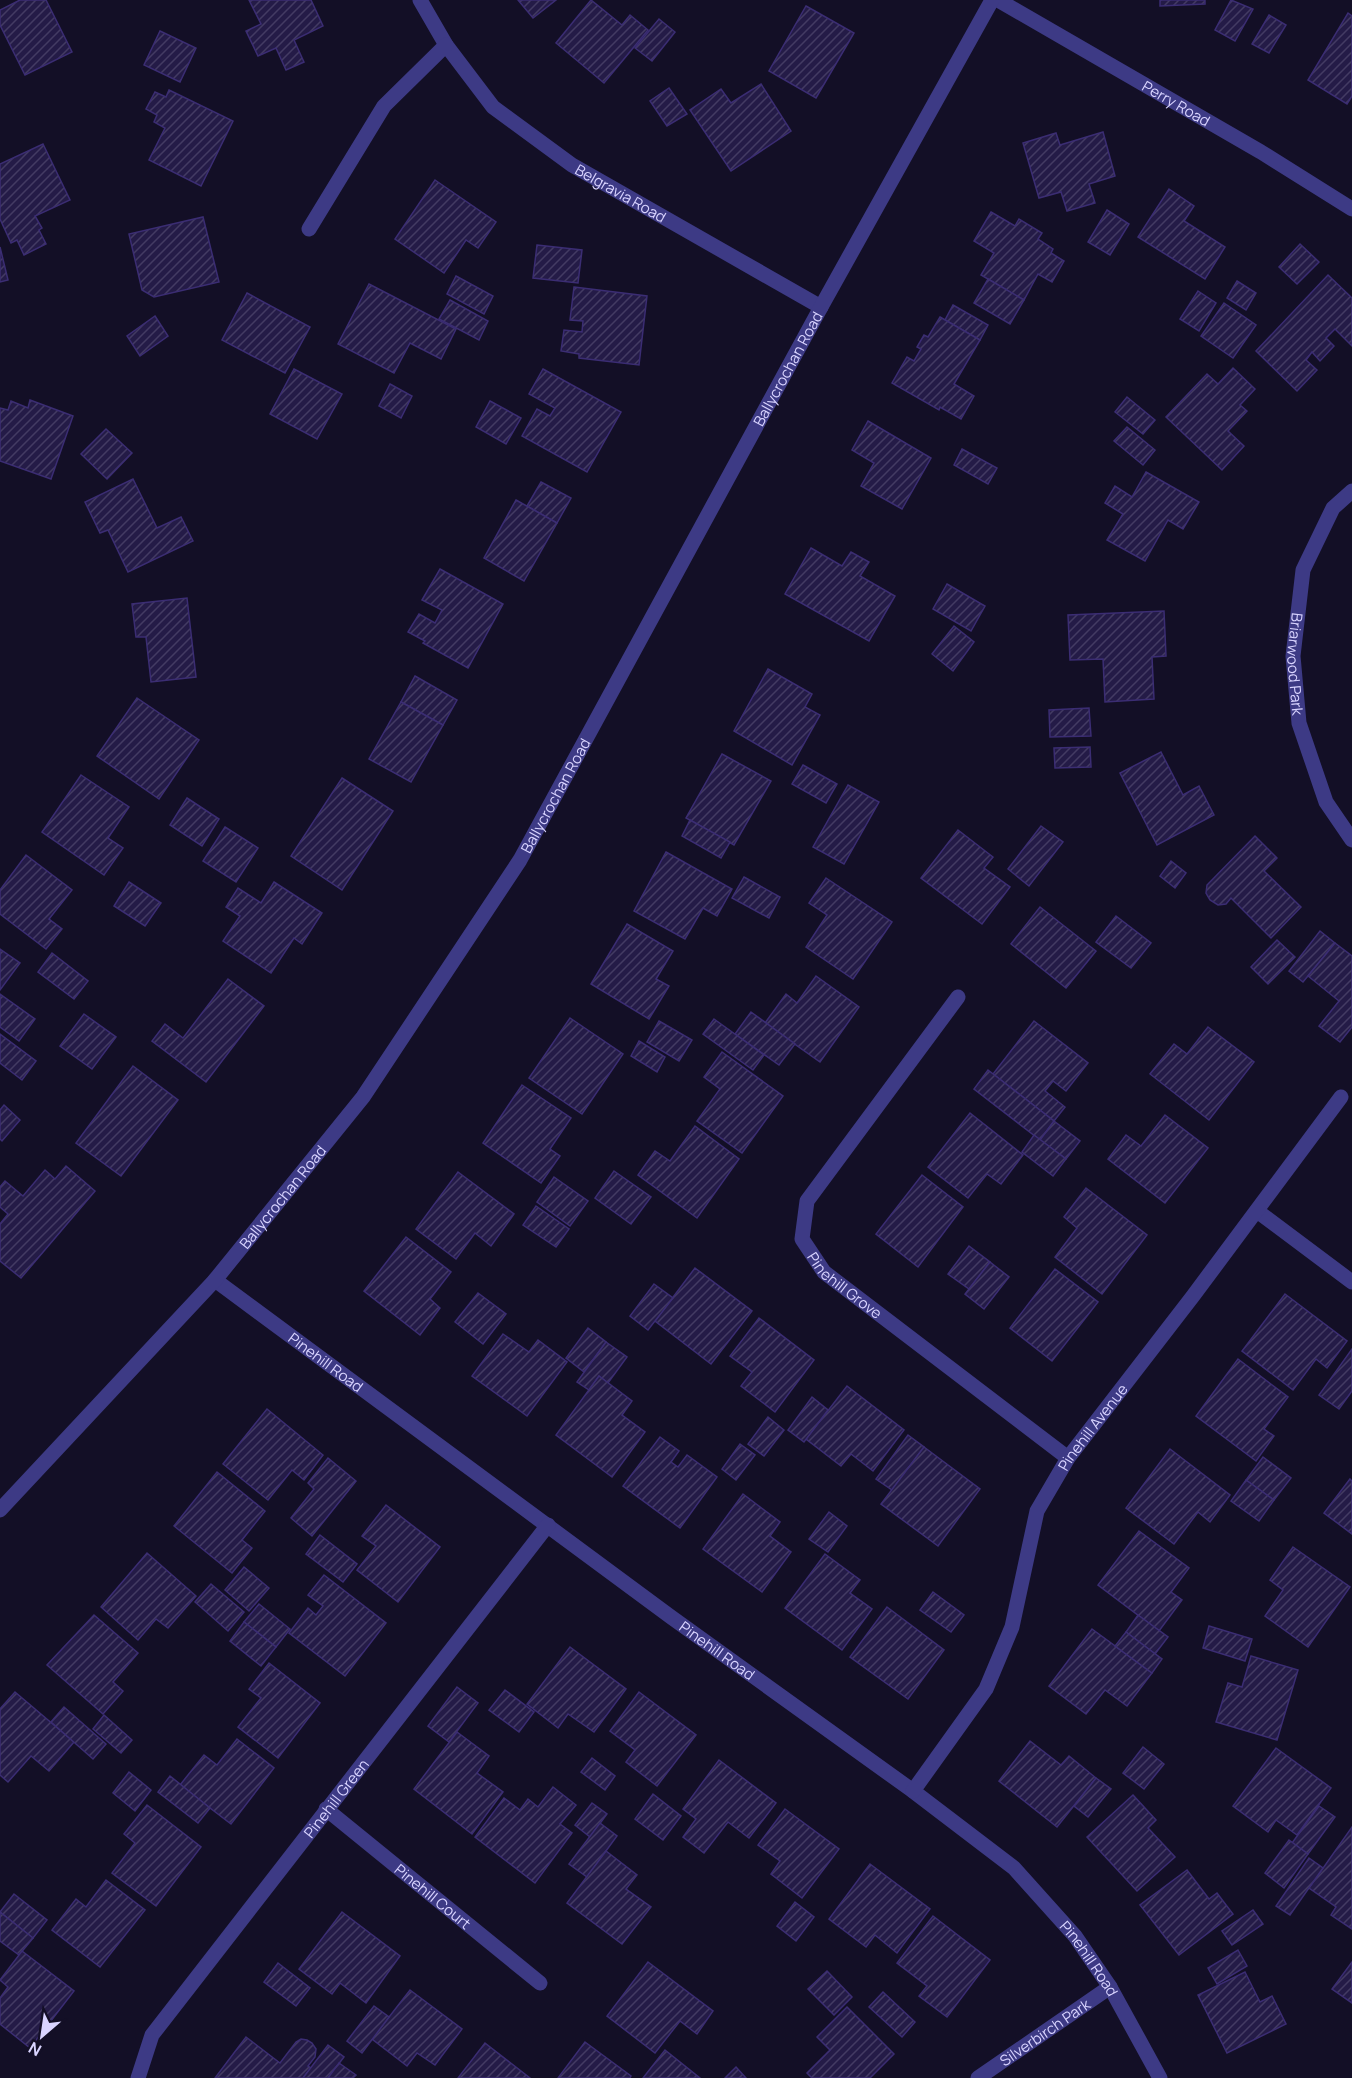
<svg xmlns="http://www.w3.org/2000/svg" width="1352" height="2078" font-family="Manrope,sans-serif">
<style>
.building{fill:url(#building-hatch);stroke:#3b2d73;stroke-width:1.5}
.lines{fill:none;stroke-linecap:round;stroke-linejoin:round}
.minor{stroke:#3d3a85;stroke-width:15}
.tertiary{stroke:#3d3a85;stroke-width:15}
.labels{text-anchor:middle;dominant-baseline:central;stroke-width:4.5;stroke-linejoin:round;paint-order:stroke}
.street-label{font-size:15px;fill:#d9d4ff;stroke:#130f26}
</style>
<defs>
<pattern id="building-hatch" width="6" height="6" patternUnits="userSpaceOnUse" patternTransform="scale(1.5)"><rect width="6" height="6" fill="#241b47"/><path d="M-1 1l2-2M0 6l6-6M5 7l2-2" fill="none" stroke="#433b63"/></pattern>
</defs>
<rect width="100%" height="100%" fill="#130f26"/>
<!-- building -->
<g class="building">
<polygon points="20,0 46,0 72,52 25,75 0,25 0,10"/>
<polygon points="249,0 311,0 323,26 294,40 304,62 286,70 276,48 258,56 246,31 261,24"/>
<polygon points="518,0 556,0 533,18"/>
<polygon points="591,0 622,25 630,15 648,30 604,83 556,43"/>
<polygon points="1160,0 1205,0 1205,4 1160,6"/>
<polygon points="1231,0 1253,9 1235,41 1215,30"/>
<polygon points="806,6 854,33 816,98 769,71"/>
<polygon points="1348,13 1352,16 1352,96 1347,104 1308,80"/>
<polygon points="1269,15 1286,25 1269,53 1252,44"/>
<polygon points="659,19 675,32 652,61 635,48"/>
<polygon points="160,31 196,48 180,82 144,65"/>
<polygon points="761,84 791,131 731,171 690,110 721,89 731,103"/>
<polygon points="669,88 687,114 667,126 650,101"/>
<polygon points="169,90 233,121 201,186 149,160 165,128 154,122 157,115 146,109 155,92 166,97"/>
<polygon points="1103,132 1115,176 1089,184 1095,203 1067,211 1061,192 1039,198 1023,143 1056,133 1060,145"/>
<polygon points="43,144 70,200 35,216 42,228 39,230 46,244 24,255 17,240 11,243 0,219 0,164"/>
<polygon points="435,180 496,222 478,248 466,240 444,273 395,239"/>
<polygon points="1169,189 1194,206 1184,221 1225,247 1205,279 1138,237"/>
<polygon points="1107,210 1129,224 1110,255 1088,242"/>
<polygon points="991,212 1015,226 1019,219 1042,233 1038,239 1053,249 1051,253 1064,261 1052,282 1038,274 1024,300 981,275 994,253 974,241"/>
<polygon points="203,217 219,282 154,297 142,290 129,234"/>
<polygon points="1300,244 1319,262 1297,284 1279,267"/>
<polygon points="537,245 582,250 578,283 533,278"/>
<polygon points="0,247 8,280 0,282"/>
<polygon points="1328,275 1352,298 1352,346 1335,329 1326,338 1334,346 1320,361 1312,352 1306,360 1317,370 1297,391 1256,351"/>
<polygon points="456,276 493,296 484,314 447,294"/>
<polygon points="988,279 1024,300 1010,324 974,303"/>
<polygon points="1237,281 1256,293 1246,310 1227,298"/>
<polygon points="369,284 456,329 441,359 410,343 394,373 338,344"/>
<polygon points="574,287 647,296 639,365 579,358 579,354 561,351 564,330 582,332 583,321 570,320"/>
<polygon points="1198,291 1216,303 1199,331 1180,319"/>
<polygon points="247,293 310,327 285,373 222,340"/>
<polygon points="450,300 488,321 479,340 439,319"/>
<polygon points="1224,303 1256,325 1233,358 1201,336"/>
<polygon points="953,305 988,325 980,340 945,320"/>
<polygon points="155,316 168,336 140,356 127,336"/>
<polygon points="940,317 980,340 954,384 974,396 961,419 940,407 939,410 892,383 907,357 914,361 921,349 917,347 924,335 928,337"/>
<polygon points="1233,368 1255,389 1240,405 1247,411 1228,431 1244,446 1222,470 1166,417 1207,374 1218,384"/>
<polygon points="294,369 342,394 317,439 270,414"/>
<polygon points="543,369 621,412 587,472 522,436 537,409 550,416 555,408 529,394"/>
<polygon points="390,384 412,396 401,418 379,406"/>
<polygon points="1127,397 1155,420 1143,434 1115,412"/>
<polygon points="30,400 73,416 51,479 0,461 0,408 8,410 11,401 28,408"/>
<polygon points="490,401 521,418 506,444 476,427"/>
<polygon points="868,421 931,458 902,509 861,486 874,463 852,450"/>
<polygon points="1127,427 1155,450 1143,465 1114,441"/>
<polygon points="106,429 132,453 107,479 81,454"/>
<polygon points="962,449 997,468 988,484 954,465"/>
<polygon points="1146,472 1199,502 1183,529 1168,520 1145,561 1107,540 1123,514 1105,503 1115,486 1132,497"/>
<polygon points="133,479 157,528 181,517 193,541 128,572 108,530 100,533 85,502"/>
<polygon points="541,482 571,498 557,523 527,506"/>
<polygon points="516,500 557,523 524,581 484,558"/>
<polygon points="811,548 842,566 851,552 869,562 860,576 895,596 869,641 785,594"/>
<polygon points="440,569 503,604 468,668 423,643 425,641 408,632 419,614 435,623 442,610 422,600"/>
<polygon points="947,584 985,606 971,631 933,609"/>
<polygon points="187,598 196,677 151,682 146,637 136,637 132,604"/>
<polygon points="1164,611 1166,656 1152,657 1154,699 1105,702 1103,659 1070,660 1068,615"/>
<polygon points="954,626 974,642 953,671 932,654"/>
<polygon points="768,669 812,694 805,707 820,715 792,765 734,731"/>
<polygon points="415,676 457,700 443,725 401,702"/>
<polygon points="137,698 199,740 159,799 97,756"/>
<polygon points="401,702 443,725 411,782 369,759"/>
<polygon points="1089,708 1091,736 1050,737 1049,710"/>
<polygon points="1090,747 1091,767 1055,768 1054,748"/>
<polygon points="1161,752 1183,795 1199,786 1214,815 1157,845 1120,773"/>
<polygon points="722,754 771,781 734,845 686,818"/>
<polygon points="803,765 837,784 826,803 792,784"/>
<polygon points="81,775 129,807 108,838 123,848 104,875 42,832"/>
<polygon points="342,778 393,811 342,890 291,856"/>
<polygon points="848,785 879,802 844,864 813,847"/>
<polygon points="187,798 219,819 202,846 170,825"/>
<polygon points="690,820 730,842 721,858 682,836"/>
<polygon points="1041,826 1063,842 1029,886 1008,869"/>
<polygon points="225,827 258,848 236,882 203,861"/>
<polygon points="958,830 993,857 984,868 1010,887 982,924 921,878"/>
<polygon points="1255,836 1277,858 1264,871 1301,907 1271,938 1231,898 1226,904 1218,905 1210,900 1206,893 1207,885"/>
<polygon points="666,852 732,889 717,916 703,908 685,939 634,911"/>
<polygon points="26,855 72,890 49,919 62,929 46,949 0,914 0,890"/>
<polygon points="1171,861 1186,873 1175,888 1160,876"/>
<polygon points="744,877 780,897 769,918 732,898"/>
<polygon points="826,878 892,922 853,979 806,947 827,915 809,903"/>
<polygon points="129,882 161,903 145,926 114,906"/>
<polygon points="274,882 322,913 302,944 294,938 271,973 223,941 240,916 226,907 238,888 261,903"/>
<polygon points="1040,907 1096,951 1066,988 1011,944"/>
<polygon points="1116,916 1151,943 1131,968 1096,942"/>
<polygon points="627,924 673,951 656,979 669,986 649,1019 591,984"/>
<polygon points="1320,931 1335,943 1303,982 1289,971"/>
<polygon points="1277,940 1295,957 1268,984 1251,967"/>
<polygon points="1335,943 1352,956 1352,1027 1340,1042 1319,1026 1339,1001 1308,976"/>
<polygon points="0,949 20,963 0,990"/>
<polygon points="52,953 88,981 74,999 38,972"/>
<polygon points="816,976 859,1007 820,1062 765,1023 786,994 797,1003"/>
<polygon points="228,979 264,1006 206,1082 152,1041 165,1024 183,1038"/>
<polygon points="0,994 35,1019 19,1041 0,1027"/>
<polygon points="751,1012 795,1044 779,1065 735,1034"/>
<polygon points="84,1014 116,1037 92,1069 60,1046"/>
<polygon points="570,1018 623,1054 582,1114 529,1078"/>
<polygon points="714,1019 764,1055 753,1070 703,1034"/>
<polygon points="659,1021 692,1040 679,1061 647,1042"/>
<polygon points="1034,1021 1088,1063 1066,1091 1053,1081 1045,1091 1065,1107 1054,1121 993,1074"/>
<polygon points="1208,1027 1254,1062 1209,1120 1150,1074 1174,1044 1187,1054"/>
<polygon points="0,1034 36,1061 22,1080 0,1063"/>
<polygon points="639,1041 665,1057 657,1072 631,1056"/>
<polygon points="722,1052 783,1096 742,1153 697,1121 720,1089 704,1077"/>
<polygon points="133,1066 178,1100 121,1176 76,1143"/>
<polygon points="988,1070 1054,1121 1040,1140 974,1089"/>
<polygon points="522,1085 571,1118 550,1149 560,1156 541,1183 483,1143"/>
<polygon points="4,1105 20,1120 2,1141 0,1139 0,1110"/>
<polygon points="970,1113 1023,1155 1001,1184 987,1174 968,1198 928,1167"/>
<polygon points="1165,1115 1208,1148 1165,1203 1108,1159 1126,1135 1141,1146"/>
<polygon points="1054,1121 1080,1141 1066,1159 1040,1140"/>
<polygon points="695,1126 739,1159 697,1218 638,1175 655,1151 670,1161"/>
<polygon points="1034,1135 1066,1159 1053,1176 1022,1152"/>
<polygon points="66,1166 95,1191 21,1278 0,1261 0,1224 8,1214 0,1207 0,1187 5,1181 23,1196 45,1170 55,1179"/>
<polygon points="614,1171 651,1197 631,1224 595,1198"/>
<polygon points="458,1172 514,1214 491,1246 475,1233 456,1259 416,1229"/>
<polygon points="922,1175 963,1207 918,1267 876,1234"/>
<polygon points="554,1177 588,1201 570,1226 537,1202"/>
<polygon points="1086,1188 1147,1235 1102,1294 1055,1257 1077,1228 1064,1217"/>
<polygon points="536,1206 569,1229 556,1247 523,1225"/>
<polygon points="406,1237 451,1272 430,1299 440,1308 420,1335 364,1291"/>
<polygon points="969,1246 990,1262 969,1289 948,1274"/>
<polygon points="990,1262 1009,1277 984,1309 965,1294"/>
<polygon points="695,1268 752,1311 711,1364 655,1321"/>
<polygon points="1055,1269 1098,1302 1052,1361 1010,1328"/>
<polygon points="654,1284 673,1298 648,1330 630,1316"/>
<polygon points="478,1293 506,1314 483,1344 455,1322"/>
<polygon points="1285,1294 1347,1341 1327,1368 1316,1359 1293,1390 1242,1351"/>
<polygon points="759,1318 814,1360 775,1412 741,1386 752,1372 730,1356"/>
<polygon points="588,1328 606,1342 584,1372 566,1358"/>
<polygon points="503,1334 529,1352 538,1340 567,1362 527,1416 472,1376"/>
<polygon points="606,1342 627,1357 608,1383 599,1376 589,1390 577,1382"/>
<polygon points="1352,1349 1352,1391 1339,1409 1319,1395"/>
<polygon points="1238,1359 1288,1397 1264,1429 1274,1436 1256,1461 1196,1416"/>
<polygon points="599,1376 632,1401 622,1415 645,1432 612,1477 556,1435"/>
<polygon points="847,1386 904,1430 873,1471 851,1454 841,1466 806,1439"/>
<polygon points="812,1397 828,1410 804,1442 788,1430"/>
<polygon points="267,1409 323,1455 304,1480 292,1470 268,1500 223,1464"/>
<polygon points="768,1417 784,1430 764,1456 748,1444"/>
<polygon points="908,1435 924,1447 892,1490 876,1479"/>
<polygon points="660,1437 679,1451 671,1462 678,1467 687,1455 717,1477 680,1528 623,1486"/>
<polygon points="740,1444 755,1455 736,1480 722,1469"/>
<polygon points="924,1447 980,1489 938,1546 881,1504"/>
<polygon points="1170,1449 1230,1495 1210,1522 1198,1512 1174,1544 1126,1508"/>
<polygon points="1263,1457 1291,1478 1274,1500 1246,1480"/>
<polygon points="328,1458 356,1481 312,1536 291,1518 314,1489 308,1483"/>
<polygon points="217,1472 265,1511 242,1540 252,1548 232,1573 174,1526"/>
<polygon points="1350,1479 1352,1481 1352,1534 1324,1513"/>
<polygon points="1246,1480 1274,1500 1259,1521 1231,1501"/>
<polygon points="743,1494 780,1522 770,1536 791,1552 762,1592 703,1549"/>
<polygon points="386,1505 440,1547 398,1602 357,1570 376,1546 362,1536"/>
<polygon points="829,1512 847,1526 828,1552 809,1539"/>
<polygon points="1139,1531 1189,1568 1171,1592 1182,1600 1159,1631 1098,1585"/>
<polygon points="320,1535 357,1564 343,1582 306,1554"/>
<polygon points="1293,1547 1350,1587 1308,1647 1265,1616 1283,1590 1270,1580"/>
<polygon points="147,1553 196,1596 168,1628 156,1619 138,1640 101,1607"/>
<polygon points="825,1554 860,1580 850,1593 872,1609 842,1650 785,1608"/>
<polygon points="244,1567 269,1588 249,1611 225,1590"/>
<polygon points="324,1575 386,1623 345,1676 289,1633 308,1608 316,1615 323,1606 308,1595"/>
<polygon points="211,1584 244,1612 228,1631 195,1602"/>
<polygon points="933,1592 964,1615 951,1632 920,1610"/>
<polygon points="259,1604 290,1629 276,1647 244,1622"/>
<polygon points="887,1607 944,1650 908,1699 850,1657"/>
<polygon points="94,1615 138,1653 113,1682 123,1691 103,1714 47,1665"/>
<polygon points="1138,1615 1168,1637 1155,1654 1126,1632"/>
<polygon points="244,1622 276,1647 261,1666 230,1641"/>
<polygon points="1209,1626 1252,1639 1245,1661 1203,1648"/>
<polygon points="1092,1629 1152,1673 1127,1706 1105,1690 1086,1714 1049,1686"/>
<polygon points="1126,1632 1162,1659 1152,1673 1115,1646"/>
<polygon points="570,1647 626,1689 594,1732 568,1714 558,1728 527,1704"/>
<polygon points="1251,1656 1298,1670 1277,1740 1216,1722 1228,1683 1242,1687"/>
<polygon points="269,1663 320,1703 278,1758 238,1727 261,1698 249,1689"/>
<polygon points="457,1687 478,1703 449,1742 428,1726"/>
<polygon points="505,1690 534,1712 519,1732 489,1710"/>
<polygon points="15,1692 74,1742 49,1771 31,1756 8,1782 0,1775 0,1709"/>
<polygon points="639,1692 696,1735 657,1786 626,1762 635,1750 610,1731"/>
<polygon points="64,1707 106,1744 93,1759 51,1722"/>
<polygon points="104,1715 132,1740 121,1753 93,1729"/>
<polygon points="457,1732 489,1756 477,1773 503,1792 472,1834 414,1789"/>
<polygon points="237,1739 274,1768 231,1824 180,1785 204,1755 217,1765"/>
<polygon points="1030,1741 1061,1765 1069,1756 1096,1778 1057,1827 999,1781"/>
<polygon points="1143,1747 1164,1764 1144,1789 1123,1773"/>
<polygon points="1276,1748 1331,1788 1297,1835 1276,1820 1268,1832 1233,1806"/>
<polygon points="592,1758 615,1776 605,1790 581,1772"/>
<polygon points="719,1760 776,1803 749,1838 728,1822 704,1853 683,1837 696,1819 683,1809"/>
<polygon points="129,1772 151,1790 135,1811 113,1793"/>
<polygon points="170,1776 210,1808 198,1823 158,1792"/>
<polygon points="1096,1778 1111,1789 1088,1817 1074,1806"/>
<polygon points="553,1787 576,1805 560,1824 572,1833 535,1883 475,1837 504,1798 520,1810 528,1799 538,1807"/>
<polygon points="653,1794 681,1816 663,1840 635,1819"/>
<polygon points="1133,1795 1156,1820 1148,1828 1175,1857 1137,1891 1087,1837"/>
<polygon points="592,1803 607,1814 590,1837 575,1825"/>
<polygon points="147,1805 201,1847 156,1906 112,1873 135,1843 124,1834"/>
<polygon points="1319,1806 1335,1817 1308,1854 1292,1843"/>
<polygon points="785,1809 839,1849 802,1898 771,1874 780,1861 758,1845"/>
<polygon points="600,1823 617,1836 587,1877 569,1864"/>
<polygon points="1352,1827 1352,1929 1331,1915 1336,1907 1309,1888"/>
<polygon points="1289,1840 1308,1854 1284,1888 1265,1873"/>
<polygon points="606,1851 637,1875 626,1889 651,1907 622,1944 567,1903"/>
<polygon points="1309,1858 1323,1868 1290,1915 1276,1906"/>
<polygon points="870,1864 930,1909 897,1953 875,1935 866,1947 829,1919"/>
<polygon points="1187,1870 1209,1899 1217,1893 1233,1914 1179,1955 1140,1905"/>
<polygon points="106,1880 145,1910 100,1967 52,1930 76,1899 86,1907"/>
<polygon points="14,1894 47,1920 33,1938 0,1912"/>
<polygon points="795,1902 814,1917 796,1941 777,1926"/>
<polygon points="1253,1910 1263,1924 1232,1945 1222,1931"/>
<polygon points="0,1912 33,1938 19,1955 0,1941"/>
<polygon points="342,1912 400,1956 366,2003 340,1983 332,1994 299,1969"/>
<polygon points="933,1916 990,1960 947,2017 919,1996 927,1986 897,1963"/>
<polygon points="1238,1950 1247,1966 1217,1984 1208,1968"/>
<polygon points="22,1951 74,1991 30,2048 0,2024 0,1998 8,1987 0,1980"/>
<polygon points="648,1962 713,2011 697,2034 680,2021 655,2053 607,2016"/>
<polygon points="1352,1962 1352,2003 1332,1989"/>
<polygon points="278,1963 310,1988 296,2006 264,1982"/>
<polygon points="827,1971 852,1997 834,2015 808,1989"/>
<polygon points="1245,1972 1260,2002 1272,1996 1286,2024 1227,2053 1198,1995"/>
<polygon points="410,1990 462,2029 435,2065 417,2053 407,2066 372,2039"/>
<polygon points="883,1992 915,2022 902,2037 869,2007"/>
<polygon points="374,2006 389,2017 362,2053 347,2041"/>
<polygon points="847,2007 894,2054 870,2078 812,2078 807,2073 830,2050 817,2037"/>
<polygon points="246,2037 280,2063 296,2042 301,2039 307,2040 312,2043 316,2049 315,2057 308,2066 311,2068 303,2078 215,2078"/>
<polygon points="585,2042 631,2076 630,2078 558,2078"/>
<polygon points="485,2043 530,2078 458,2078"/>
<polygon points="328,2045 344,2057 328,2078 303,2078"/>
<polygon points="665,2050 700,2078 643,2078"/>
<polygon points="339,2063 356,2075 353,2078 328,2078"/>
<polygon points="736,2067 746,2078 725,2078"/>
</g>
<g class="lines">
<!-- minor -->
<g class="minor">
<path id="s1" d="M420,0L446,45L493,107L572,165L821,307"/>
<path id="s2" d="M998,0L1261,152L1352,209"/>
<polyline points="309,229 384,106 446,45"/>
<path id="s3" d="M1352,491L1333,508L1303,570L1293,656L1299,723L1326,802L1352,840"/>
<path id="s4" d="M958,997L807,1201L802,1239L824,1272L1068,1458"/>
<polyline points="1257,1211 1352,1282"/>
<path id="s5" d="M215,1280L671,1617L913,1791L1014,1868L1075,1936L1110,1987L1160,2078"/>
<path id="s6" d="M913,1791L986,1689L1012,1627L1037,1511L1068,1458L1193,1296L1341,1097"/>
<path id="s7" d="M326,1809L540,1983"/>
<path id="s8" d="M138,2078L152,2035L548,1525"/>
<path id="s9" d="M978,2078L1110,1987"/>
</g>
<!-- tertiary -->
<path class="tertiary" id="s10" d="M0,1510L215,1280L363,1097L520,860L821,307L992,0"/>
</g>
<g class="labels">
<!-- street labels -->
<g class="street-label">
<text stroke="none"><textPath href="#s2" startOffset="206">Perry Road</textPath></text>
<text stroke="none"><textPath href="#s1" startOffset="284">Belgravia Road</textPath></text>
<text stroke="none"><textPath href="#s10" startOffset="1394">Ballycrochan Road</textPath></text>
<text stroke="none"><textPath href="#s3" startOffset="189">Briarwood Park</textPath></text>
<text stroke="none"><textPath href="#s10" startOffset="908">Ballycrochan Road</textPath></text>
<text stroke="none"><textPath href="#s10" startOffset="422">Ballycrochan Road</textPath></text>
<text stroke="none"><textPath href="#s4" startOffset="356">Pinehill Grove</textPath></text>
<text stroke="none"><textPath href="#s5" startOffset="138">Pinehill Road</textPath></text>
<text stroke="none"><textPath href="#s6" startOffset="412">Pinehill Avenue</textPath></text>
<text stroke="none"><textPath href="#s5" startOffset="624">Pinehill Road</textPath></text>
<text stroke="none"><textPath href="#s8" startOffset="345">Pinehill Green</textPath></text>
<text stroke="none"><textPath href="#s7" startOffset="138">Pinehill Court</textPath></text>
<text stroke="none"><textPath href="#s5" startOffset="1110">Pinehill Road</textPath></text>
<text stroke="none"><textPath href="#s9" startOffset="81">Silverbirch Park</textPath></text>
</g>
</g>
<!-- north arrow -->
<g transform="translate(42 2036) rotate(209)" stroke="#130f26" stroke-width="4.5" paint-order="stroke">
<path d="M0-4.5L10 22L0 15L-10 22Z" fill="#d9d4ff"/>
<text y="-9" font-size="16" font-weight="bold" text-anchor="middle" fill="#d9d4ff">N</text>
</g>
</svg>
